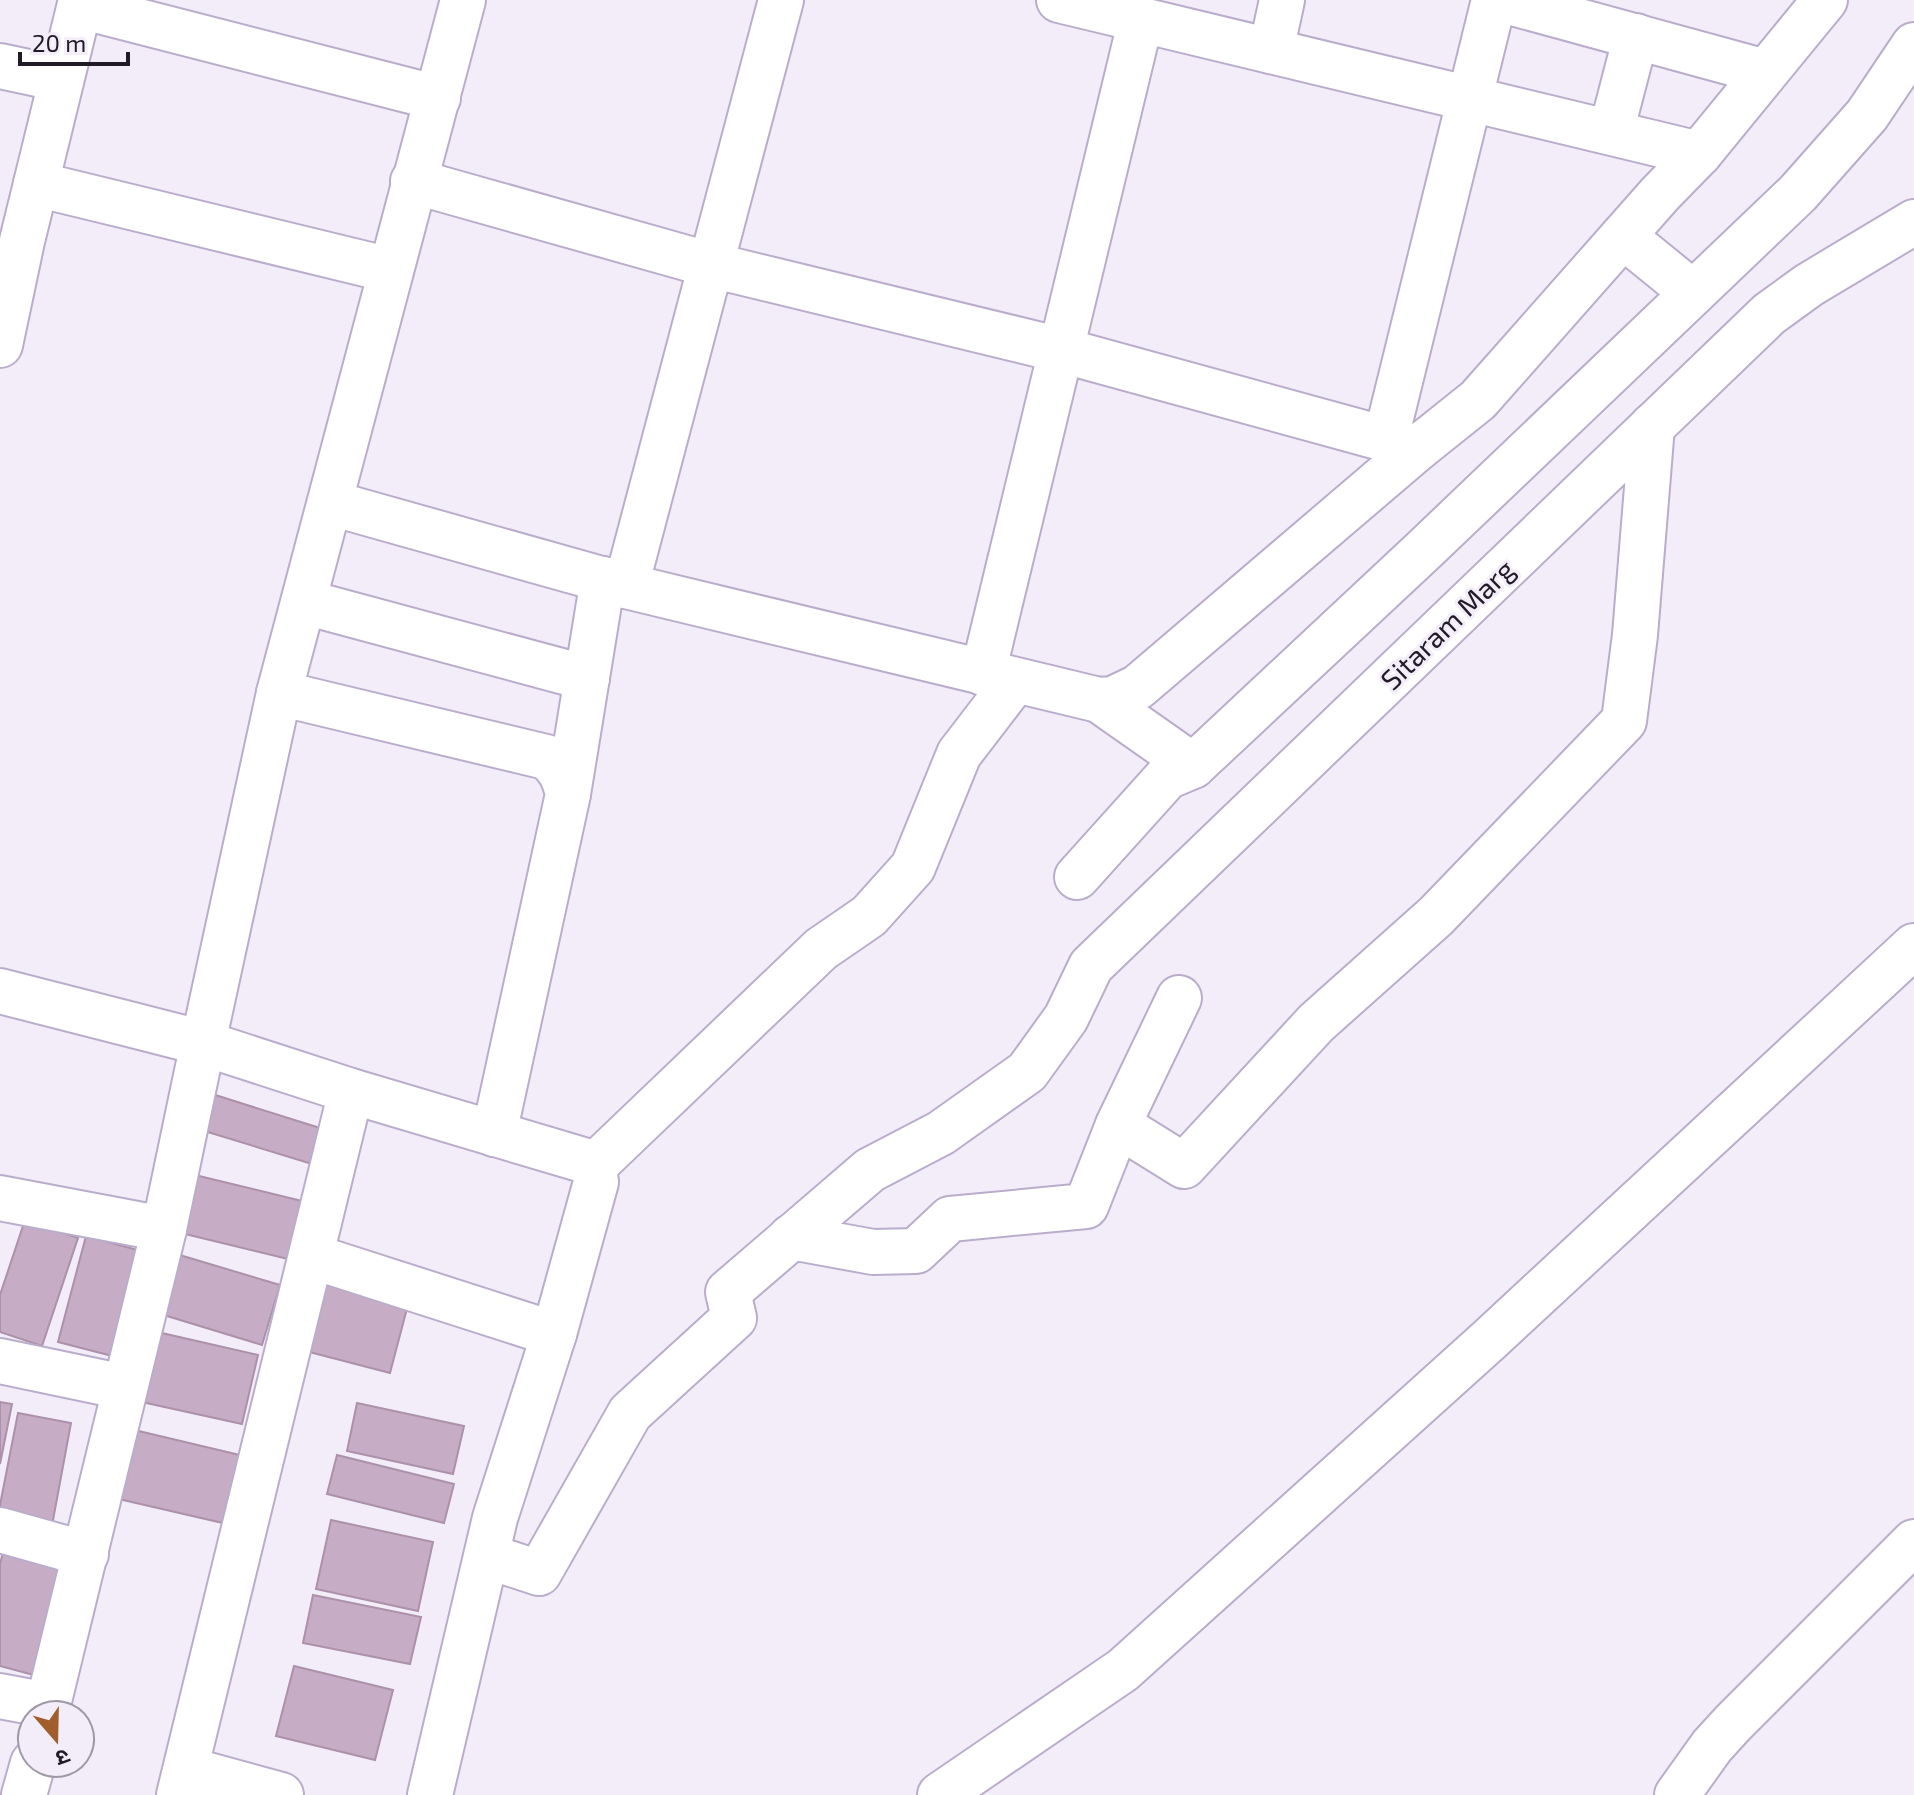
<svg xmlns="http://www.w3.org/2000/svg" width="1914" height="1795" font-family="'Exo 2','Noto Sans Devanagari',sans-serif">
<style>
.building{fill:#c6acc5;stroke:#ab91a9;stroke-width:2}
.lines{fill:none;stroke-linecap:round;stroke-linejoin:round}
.minor-casing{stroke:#baadcb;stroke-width:48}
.minor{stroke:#fff;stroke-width:44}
.labels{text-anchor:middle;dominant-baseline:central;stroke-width:6;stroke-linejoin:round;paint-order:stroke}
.street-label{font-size:28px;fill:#201b27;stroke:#f3edfa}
</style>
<rect width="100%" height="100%" fill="#f3edfa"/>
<!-- building -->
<g class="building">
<polygon points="209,1093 323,1129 312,1164 198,1129"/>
<polygon points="195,1175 302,1201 288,1259 181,1233"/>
<polygon points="25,1220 78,1238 42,1346 0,1332 0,1295"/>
<polygon points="86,1236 152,1254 124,1359 58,1342"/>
<polygon points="173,1253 280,1285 262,1345 154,1312"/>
<polygon points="314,1271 410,1297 390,1373 294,1348"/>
<polygon points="153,1331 258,1355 242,1424 137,1401"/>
<polygon points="0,1402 12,1404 0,1464"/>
<polygon points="357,1403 464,1426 453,1474 347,1451"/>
<polygon points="18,1413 71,1423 51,1531 0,1522 0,1505"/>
<polygon points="126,1428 244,1456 227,1524 110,1497"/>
<polygon points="337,1455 454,1484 444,1523 327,1494"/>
<polygon points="331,1520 433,1542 418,1611 316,1589"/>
<polygon points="4,1548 70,1565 41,1677 0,1666 0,1564"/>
<polygon points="313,1595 421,1617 410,1664 303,1643"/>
<polygon points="294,1666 393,1690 375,1760 276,1736"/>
</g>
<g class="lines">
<defs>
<g id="minor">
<polyline points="1059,0 1699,154"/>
<polyline points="1502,0 1765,72"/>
<polyline points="80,6 438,98"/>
<polyline points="1271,51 1282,0"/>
<polyline points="0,66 61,79"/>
<polyline points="1611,132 1636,36"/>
<polyline points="413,181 711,265 1061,350 1418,448"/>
<polyline points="36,184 390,270"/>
<polyline points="1623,236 1693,293"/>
<polyline points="0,345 22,241 81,0"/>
<polyline points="1386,438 1494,0"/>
<polyline points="331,503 626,586 1099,700 1113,699 1138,687 1418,448 1478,400 1660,194 1699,154 1825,0"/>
<polyline points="626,586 781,0"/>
<polyline points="305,602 587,678"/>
<polyline points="983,673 1141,19"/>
<path d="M279,693L546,757C560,767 564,778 568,794L494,1134"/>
<polyline points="1099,700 1193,766"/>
<polyline points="568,794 603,579"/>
<polyline points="1077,877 1167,777 1193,766 1424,550 1798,193 1867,115 1914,45"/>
<polyline points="0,991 203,1043 279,693 463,0"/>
<polyline points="1118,1125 1179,998"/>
<polyline points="593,1167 821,949 869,916 913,867 959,754 1015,681"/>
<polyline points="0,1198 164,1229"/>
<polyline points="791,1237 873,1252 916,1251 950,1219 1086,1206 1118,1125 1184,1166 1316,1023 1436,916 1624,721 1635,635 1652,426"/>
<polyline points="311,1256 554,1334"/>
<polyline points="0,1361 124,1387"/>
<polyline points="0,1530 86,1554"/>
<polyline points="487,1556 539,1573 630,1413 734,1318 728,1292 870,1170 941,1133 1027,1072 1066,1018 1091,966 1769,314 1809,285 1914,222"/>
<polyline points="0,1696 48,1705 45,1715"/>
<path d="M48,1705L164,1229L203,1043L351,1091L583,1160C593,1166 595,1170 596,1182L554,1334L495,1518L430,1795"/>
<polyline points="186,1769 281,1795"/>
<polyline points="24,1795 33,1763"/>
<polyline points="179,1795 351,1091"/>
<polyline points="940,1795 1123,1670 1488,1341 1914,946"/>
<polyline points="1677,1795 1712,1746 1733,1723 1914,1542"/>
</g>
</defs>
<!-- minor casing -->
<use href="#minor" class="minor-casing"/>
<!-- minor -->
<use href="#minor" class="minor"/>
</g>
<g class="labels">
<!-- street labels -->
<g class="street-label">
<text transform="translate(1447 624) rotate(-44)">Sitaram Marg</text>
</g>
</g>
<!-- north arrow -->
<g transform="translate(56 1739) rotate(160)"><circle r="38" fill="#f3edfa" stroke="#9f99a6" stroke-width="2"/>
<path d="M0-6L14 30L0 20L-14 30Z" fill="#a15e2d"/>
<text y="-12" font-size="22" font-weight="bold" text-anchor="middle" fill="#201b27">उ</text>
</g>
<!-- scale -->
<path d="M20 52v12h108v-12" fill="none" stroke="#201b27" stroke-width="4"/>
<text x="32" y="52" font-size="24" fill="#201b27" stroke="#f3edfa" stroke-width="6" paint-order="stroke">20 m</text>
</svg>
